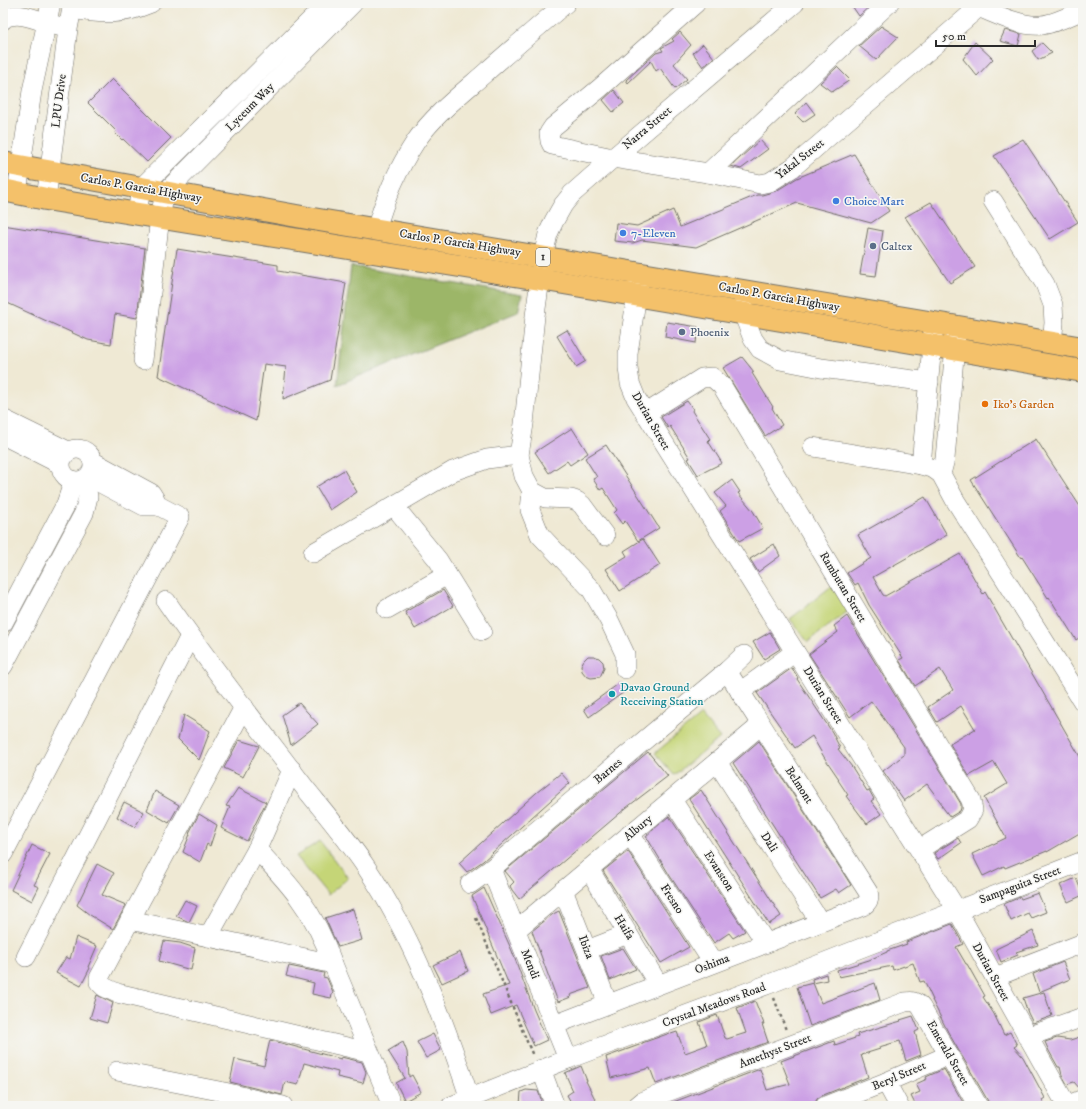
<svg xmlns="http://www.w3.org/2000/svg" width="1086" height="1109" font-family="'IM FELL DW Pica',serif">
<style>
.green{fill:#c5d577;stroke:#788051}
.forest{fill:#9cb668;stroke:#64704a}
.building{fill:#cca0e5}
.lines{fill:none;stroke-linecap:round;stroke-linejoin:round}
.minor-casing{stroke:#706e66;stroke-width:20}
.highway-casing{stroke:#706e66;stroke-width:24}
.path{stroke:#706e66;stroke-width:2.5;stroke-dasharray:3 3;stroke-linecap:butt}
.minor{stroke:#fff;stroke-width:19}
.highway{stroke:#f4c16a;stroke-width:22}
.shop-dot{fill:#3f7fe0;stroke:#f6f6f2;stroke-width:1.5}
.service-dot{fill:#5c6f8a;stroke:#f6f6f2;stroke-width:1.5}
.food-dot{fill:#e8710a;stroke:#f6f6f2;stroke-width:1.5}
.culture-dot{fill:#0f9aa8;stroke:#f6f6f2;stroke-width:1.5}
.labels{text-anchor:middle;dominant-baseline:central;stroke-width:3;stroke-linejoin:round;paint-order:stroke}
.shield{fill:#f6f6f2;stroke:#686867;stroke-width:1}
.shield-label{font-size:11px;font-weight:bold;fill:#2b2b2b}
.street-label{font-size:12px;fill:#2b2b2b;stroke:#f6f6f2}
.shop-label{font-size:12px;fill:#366cbe;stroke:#f6f6f2;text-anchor:start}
.service-label{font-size:12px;fill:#4e5e75;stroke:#f6f6f2;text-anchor:start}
.food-label{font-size:12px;fill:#c56008;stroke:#f6f6f2;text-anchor:start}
.culture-label{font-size:12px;fill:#0d838f;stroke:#f6f6f2;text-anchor:start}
</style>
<rect width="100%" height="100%" fill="#f6f6f2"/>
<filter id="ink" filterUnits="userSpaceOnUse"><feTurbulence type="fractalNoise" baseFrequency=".025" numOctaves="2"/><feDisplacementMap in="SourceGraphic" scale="8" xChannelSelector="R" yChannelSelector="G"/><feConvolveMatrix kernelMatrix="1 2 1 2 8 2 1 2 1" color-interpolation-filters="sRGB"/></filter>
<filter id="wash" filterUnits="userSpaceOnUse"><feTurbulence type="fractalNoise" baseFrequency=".012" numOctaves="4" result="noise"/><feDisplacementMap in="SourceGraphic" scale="16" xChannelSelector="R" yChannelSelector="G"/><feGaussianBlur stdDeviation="0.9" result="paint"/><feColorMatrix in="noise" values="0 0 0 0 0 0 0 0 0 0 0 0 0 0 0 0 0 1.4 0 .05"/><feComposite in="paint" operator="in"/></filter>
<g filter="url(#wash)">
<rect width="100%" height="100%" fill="#efe9d4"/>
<!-- green -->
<g class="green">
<polygon points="834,584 852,608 808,642 790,619"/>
<polygon points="701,715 720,738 674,775 655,753"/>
<polygon points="320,841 348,878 328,895 296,856"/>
</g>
<!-- forest -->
<polygon class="forest" points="351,266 522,295 518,312 337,385"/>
<g id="blocks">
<!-- building -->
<g class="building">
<polygon points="850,3 873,3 859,16"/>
<polygon points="881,26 898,37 876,60 859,46"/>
<polygon points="1005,30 1021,34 1018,46 1000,41"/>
<polygon points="680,32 691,45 674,64 687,79 675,89 660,68 656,71 651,61 628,83 626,80 656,53 663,51 661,48 674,41 672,39"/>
<polygon points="975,42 993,59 977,76 963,59"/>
<polygon points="1042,43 1052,53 1038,60 1032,51"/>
<polygon points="703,44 714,58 703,67 693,53"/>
<polygon points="837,67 850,80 832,92 820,83"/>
<polygon points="112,79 171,138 147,162 123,139 122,140 115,133 116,131 88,103"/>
<polygon points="614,90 624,103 613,112 603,100"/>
<polygon points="806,102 815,114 803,122 795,114"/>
<polygon points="1023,139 1078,222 1050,239 994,156"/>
<polygon points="760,140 768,149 741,169 731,166"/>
<polygon points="854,154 889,211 871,223 797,203 696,247 642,240 633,243 614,241 616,223 637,226 673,210 680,227 757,195 762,195 776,191 797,178"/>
<polygon points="931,202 975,267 950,283 905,217"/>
<polygon points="3,225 145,248 137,318 115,314 111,344 88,340 3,301"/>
<polygon points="868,228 883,231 876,276 860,274"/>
<polygon points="177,249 278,265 278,271 346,283 330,380 283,399 286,367 264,364 256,421 158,376"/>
<polygon points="667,322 698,327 696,343 665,337"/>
<polygon points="567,330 586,361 576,367 557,336"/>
<polygon points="742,357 754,372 752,373 773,407 772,408 782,425 765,436 723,368"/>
<polygon points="687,401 693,409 692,411 710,439 708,441 722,463 698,475 688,459 690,458 670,426 668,428 661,417"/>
<polygon points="572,428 588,453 570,465 567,461 549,473 535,452"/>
<polygon points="1036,439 1083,511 1083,635 1076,640 1049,597 1048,598 1022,557 1021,558 971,480"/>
<polygon points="606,445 659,528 638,541 625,521 622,524 614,513 617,510 603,488 600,490 593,479 597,477 585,458"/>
<polygon points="344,470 357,492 330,510 316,487"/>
<polygon points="732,480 740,492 738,493 753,511 763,528 739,541 720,511 726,506 715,493"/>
<polygon points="925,497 947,535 873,577 883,595 885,596 960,554 983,594 985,592 1083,762 1083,831 1047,852 1047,851 1005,868 1004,866 983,876 972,854 1006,838 984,798 1007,784 994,762 969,776 950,744 975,729 961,706 937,722 928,707 953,690 940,669 915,686 899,660 903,658 869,605 858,583 855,585 847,573 871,558 858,535"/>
<polygon points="643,539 660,565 620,591 606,569 627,556 624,551"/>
<polygon points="774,544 780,556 758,572 750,559"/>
<polygon points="443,590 453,606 415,629 405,612"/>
<polygon points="847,616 961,804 961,808 960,811 950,817 941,805 942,804 927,784 904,801 883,771 904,755 904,747 871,701 850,717 809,654 838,632 834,626"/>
<polygon points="770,632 780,649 764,659 753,642"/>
<polygon points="588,656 594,656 599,658 603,662 604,668 600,677 591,678 586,676 582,671 581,665 584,660"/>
<polygon points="792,668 798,678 797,679 832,732 840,748 838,749 852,767 867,791 869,790 874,799 871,801 881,814 867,824 846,796 848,795 838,780 839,779 824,757 812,736 795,748 757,693"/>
<polygon points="621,682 627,690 589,717 584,709"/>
<polygon points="299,703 318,724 291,745 282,715"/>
<polygon points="184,715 210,731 199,760 178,739"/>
<polygon points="239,740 259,746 243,777 224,768"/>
<polygon points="759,741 851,885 839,893 836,889 820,898 733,763"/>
<polygon points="648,752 668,776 626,808 519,899 512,890 510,886 514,882 505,871"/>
<polygon points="561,773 570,783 483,861 467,872 459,863 536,793"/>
<polygon points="238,788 266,802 247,841 221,828 230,807 226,806"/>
<polygon points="701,790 781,916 769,924 690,801 689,799"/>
<polygon points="155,791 179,805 169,823 147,810"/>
<polygon points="124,802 144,812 135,827 117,817"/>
<polygon points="199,814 217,825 210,846 207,844 200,862 183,852 190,834 189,833"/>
<polygon points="669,816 745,931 733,938 729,933 714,943 670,876 646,836"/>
<polygon points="958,838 961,843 938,859 934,853"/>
<polygon points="32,845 50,854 34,885 39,887 32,901 11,890"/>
<polygon points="628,851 689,947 661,963 603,871"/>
<polygon points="97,864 114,873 102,895 126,905 113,929 90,915 77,905"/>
<polygon points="1076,878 1083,895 1068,902 1060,885"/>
<polygon points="484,888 512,951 534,1010 547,1040 534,1046 516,1005 491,1015 483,994 509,985 472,896"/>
<polygon points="1038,893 1046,912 1031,918 1028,913 1011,921 1004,904 1020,897 1021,899"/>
<polygon points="185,900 197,906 189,922 176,916"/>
<polygon points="353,909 362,940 338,947 325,918"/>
<polygon points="559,911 590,988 570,995 571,997 558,1002 532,931 553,914"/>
<polygon points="952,924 963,944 956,947 966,964 967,964 985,996 983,997 994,1014 1004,1035 1010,1032 1017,1045 1014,1047 1023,1057 1045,1098 1042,1100 1046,1106 989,1106 988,1101 948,1032 932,1000 933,1000 924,981 920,982 913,963 893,970 892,966 839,977 837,970 869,960 887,952 887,951 907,944 906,942"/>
<polygon points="1033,931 1038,945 1016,952 1018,955 1001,962 996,949"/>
<polygon points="76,937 97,946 88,967 90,968 81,986 56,973 66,957 70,959"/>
<polygon points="164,941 180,943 195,948 191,970 159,961"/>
<polygon points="623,948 636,969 610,980 601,956"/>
<polygon points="460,952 468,971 442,983 433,965"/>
<polygon points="1063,962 1070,979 1039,992 1033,974"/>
<polygon points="289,966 324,973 323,977 327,978 333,992 331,998 312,994 314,983 286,976"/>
<polygon points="826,974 827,980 813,983 812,979"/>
<polygon points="813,983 821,1003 875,983 880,1000 810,1026 797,987"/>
<polygon points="1044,992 1052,1016 1033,1023 1028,1013 1023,998"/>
<polygon points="97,995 113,1003 107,1023 90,1018"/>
<polygon points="755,1001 764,1024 762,1024 768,1042 656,1084 650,1068 611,1078 606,1057 642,1044 642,1043 670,1033 671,1034 677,1032 685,1053 707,1045 699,1022 717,1015 725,1038 727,1039 746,1033 737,1008"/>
<polygon points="913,1016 919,1030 915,1032 921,1055 906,1061 900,1041 879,1047 880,1049 861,1055 868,1077 821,1096 817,1099 815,1103 806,1106 663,1106 760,1069 767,1090 790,1084 781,1061 834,1041 835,1045 858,1037 857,1034 901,1021 900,1020"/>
<polygon points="433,1034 441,1050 426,1058 417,1042"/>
<polygon points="1083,1036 1083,1088 1080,1089 1074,1082 1067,1084 1062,1075 1060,1067 1058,1067 1049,1051 1045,1042 1057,1038 1070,1040"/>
<polygon points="270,1040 341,1059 341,1057 362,1062 366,1072 363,1083 337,1077 338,1072 304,1063 298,1085 285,1082 282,1095 230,1082 235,1059 264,1066"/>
<polygon points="403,1042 407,1052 409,1077 412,1075 421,1092 405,1101 396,1083 405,1078 388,1051"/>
<polygon points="581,1066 587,1081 586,1081 596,1101 587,1106 573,1106 567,1095 573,1091 565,1073"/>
<polygon points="944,1069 965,1106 916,1106 911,1096 920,1092 916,1084 927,1079 926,1077"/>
<polygon points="526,1090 538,1091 541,1099 540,1106 520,1105 521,1092"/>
</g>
</g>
</g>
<g filter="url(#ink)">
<use href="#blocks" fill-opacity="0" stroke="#706e66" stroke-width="1"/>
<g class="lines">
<defs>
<g id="minor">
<polyline points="696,3 600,88 553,127 549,133 550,141 552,145 613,158 708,173 760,184 770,182 792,168 979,7"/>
<path d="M969,3C989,11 1021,28 1042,25C1056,23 1070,16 1083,10"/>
<path d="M72,9C104,14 120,16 151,3"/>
<path d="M3,20L4,18C22,10 40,22 58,26"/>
<polyline points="708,173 889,3"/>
<polyline points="17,192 32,91 51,3"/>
<polyline points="46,199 68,29 73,3"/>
<polyline points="993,201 1045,284 1053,305 1054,323 1052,343"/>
<polyline points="137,214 141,188 328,3"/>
<path d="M376,230C385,197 397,170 416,141C434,115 461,94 485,73C512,49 539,26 566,3"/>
<polyline points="639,281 628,353 628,368 630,383 636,398 957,910 1067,1106"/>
<polyline points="744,300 743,313 753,339 760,349 780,360 821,368 929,382"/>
<polyline points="934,323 921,465 934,469 941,474 955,500 1083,702"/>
<polyline points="143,360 160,217 165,193 353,3"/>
<polyline points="645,414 702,378 712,377 722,386 971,800 973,810 968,819 920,849"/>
<polyline points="3,419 68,451"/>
<polyline points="3,435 60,464"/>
<polyline points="813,447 921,465"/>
<circle cx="77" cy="465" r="16"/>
<polyline points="941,474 945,459 956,335"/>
<polyline points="89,477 144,506 159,506"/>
<polyline points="532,491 530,510 540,535 591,589 609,620 625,654 625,669"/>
<polyline points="394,506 438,560 482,631"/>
<polyline points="605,536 582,505 577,501 571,499 545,498 532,491 524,476 519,455 524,424 535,316 543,257 548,234 554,221 563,205 572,194 613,158 795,3"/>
<polyline points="313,553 453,471 487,459 519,455"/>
<path d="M166,601C210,665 258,726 305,788C326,814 348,840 366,867C413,937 444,1020 470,1099L469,1106"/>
<polyline points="387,609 447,575"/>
<polyline points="3,623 66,504 71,489 73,481"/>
<polyline points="3,666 84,513 88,497 85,480"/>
<polyline points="740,692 795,652"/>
<polyline points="244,707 99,978 99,982 104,987 117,993 368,1052"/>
<polyline points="717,762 820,922"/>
<polyline points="672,800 766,943"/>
<polyline points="630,834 713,963"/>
<path d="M257,849C271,865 287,881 299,898C314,918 325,941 333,964L392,1106"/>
<polyline points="3,854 180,517 159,506 151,493 94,462"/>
<polyline points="491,869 568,1059"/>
<polyline points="589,869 658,984"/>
<polyline points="470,884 491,869 727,671 744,655"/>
<polyline points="563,890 608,1004"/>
<polyline points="130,920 333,964"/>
<polyline points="516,930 761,725"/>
<polyline points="208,937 257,849 292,770"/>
<polyline points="587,950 628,934"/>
<polyline points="26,957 190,636"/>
<polyline points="995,977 1083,943"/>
<path d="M554,1025L863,906C869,902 870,898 868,892L727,671"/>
<polyline points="1027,1037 1083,1017"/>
<polyline points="541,1069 555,1106"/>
<polyline points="117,1071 224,1092 283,1106"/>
<polyline points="886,1082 899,1106"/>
<polyline points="451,1106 568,1059 769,984 1083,861"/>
<path d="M637,1106L643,1101L905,1002C912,1001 916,1001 921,1007L978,1106"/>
<polyline points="825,1106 886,1082 949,1055"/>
<polyline points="1066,1106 1083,1099"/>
</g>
<g id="highway">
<polyline points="3,163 313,219 1083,348"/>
<polyline points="3,190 46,199 540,279 1083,371"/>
</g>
</defs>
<!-- minor casing -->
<use href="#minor" class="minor-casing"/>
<!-- highway casing -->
<use href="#highway" class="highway-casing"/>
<!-- path -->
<g class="path">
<polyline points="476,918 533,1056"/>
<polyline points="774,998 786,1030"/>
</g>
<!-- minor -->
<use href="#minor" class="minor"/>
<!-- highway -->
<use href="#highway" class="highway"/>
</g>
</g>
<!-- markers -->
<g class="shop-dot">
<circle cx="836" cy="201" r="4"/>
<circle cx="623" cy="233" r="4"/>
</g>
<g class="service-dot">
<circle cx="873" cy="246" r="4"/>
<circle cx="682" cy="332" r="4"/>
</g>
<circle class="food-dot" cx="985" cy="404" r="4"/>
<circle class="culture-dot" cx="612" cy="694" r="4"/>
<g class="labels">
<!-- shield labels -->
<rect class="shield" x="536" y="248" width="14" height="18" rx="3"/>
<g class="shield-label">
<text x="543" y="257">1</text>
</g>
<!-- street labels -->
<g class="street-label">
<text transform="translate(59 101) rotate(-83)">LPU Drive</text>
<text transform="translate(250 107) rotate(-45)">Lyceum Way</text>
<text transform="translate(647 128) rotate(-40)">Narra Street</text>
<text transform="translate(800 159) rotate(-38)">Yakal Street</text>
<text transform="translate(141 188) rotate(10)">Carlos P. Garcia Highway</text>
<text transform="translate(460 243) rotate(9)">Carlos P. Garcia Highway</text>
<text transform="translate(779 297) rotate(10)">Carlos P. Garcia Highway</text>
<text transform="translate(651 421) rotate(60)">Durian Street</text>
<text transform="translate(843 587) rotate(59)">Rambutan Street</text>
<text transform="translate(823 695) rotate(58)">Durian Street</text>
<text transform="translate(608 771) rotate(-40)">Barnes</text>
<text transform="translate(799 785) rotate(57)">Belmont</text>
<text transform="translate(638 828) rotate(-40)">Albury</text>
<text transform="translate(769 842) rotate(57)">Dali</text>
<text transform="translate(719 871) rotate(57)">Evanston</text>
<text transform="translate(1020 885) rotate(-21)">Sampaguita Street</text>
<text transform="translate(672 899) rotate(57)">Fresno</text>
<text transform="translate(624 927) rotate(59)">Haifa</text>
<text transform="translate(586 947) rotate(69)">Ibiza</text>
<text transform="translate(530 964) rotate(68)">Mendi</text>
<text transform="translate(712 964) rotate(-21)">Oshima</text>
<text transform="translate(991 972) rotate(61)">Durian Street</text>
<text transform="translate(714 1005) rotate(-20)">Crystal Meadows Road</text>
<text transform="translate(775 1051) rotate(-21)">Amethyst Street</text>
<text transform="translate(948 1053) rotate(60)">Emerald Street</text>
<text transform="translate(899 1076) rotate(-23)">Beryl Street</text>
</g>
<!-- shop labels -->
<g class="shop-label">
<text x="844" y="201">Choice Mart</text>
<text x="631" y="233">7-Eleven</text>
</g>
<!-- service labels -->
<g class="service-label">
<text x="881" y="246">Caltex</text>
<text x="690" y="332">Phoenix</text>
</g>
<!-- food labels -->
<g class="food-label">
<text x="993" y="404">Iko's Garden</text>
</g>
<!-- culture labels -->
<g class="culture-label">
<text x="620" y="687">Davao Ground<tspan x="620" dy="14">Receiving Station</tspan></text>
</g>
</g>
<!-- margin -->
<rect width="1086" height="1109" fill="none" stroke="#f6f6f2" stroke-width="16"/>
<!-- scale -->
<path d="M936 40v6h99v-6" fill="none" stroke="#2b2b2b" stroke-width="2"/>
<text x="942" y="40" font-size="12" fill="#2b2b2b" stroke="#f6f6f2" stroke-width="3" paint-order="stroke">50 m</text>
</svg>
